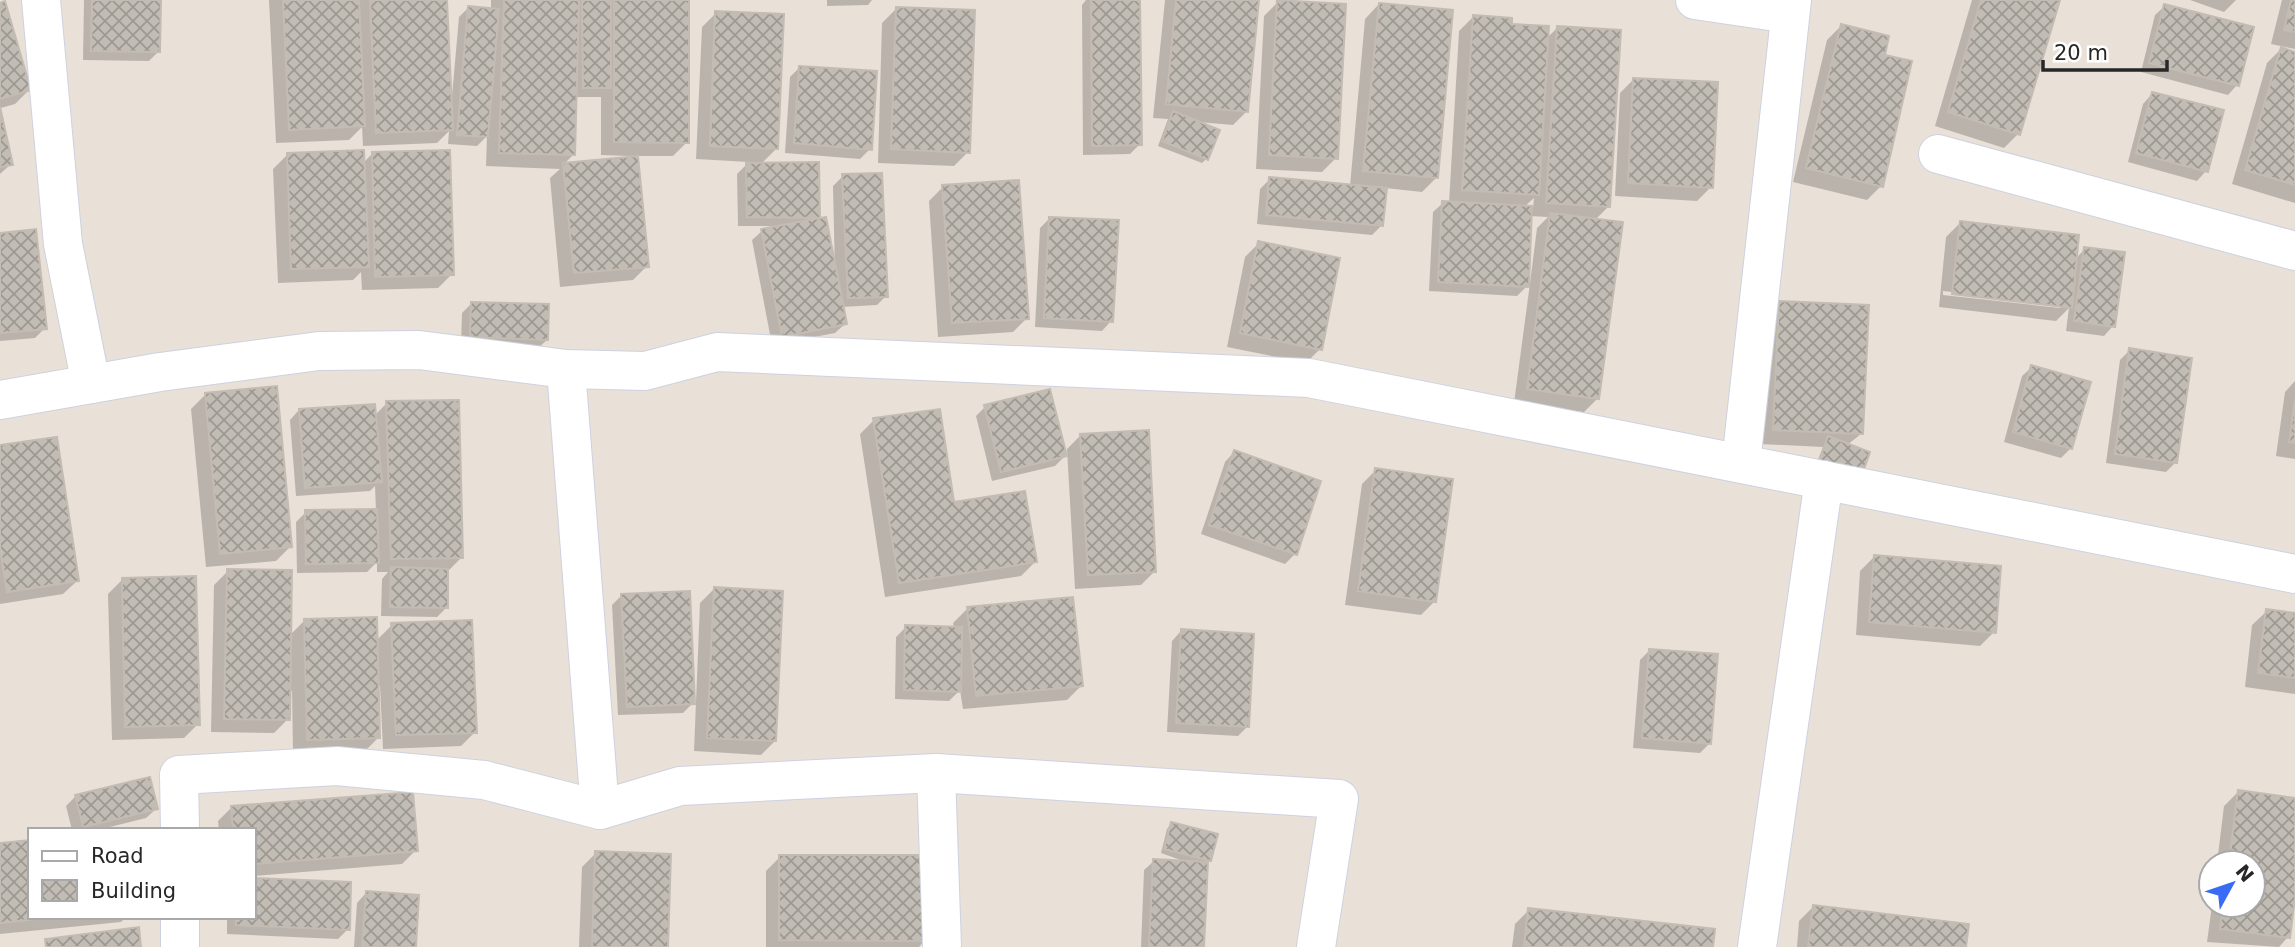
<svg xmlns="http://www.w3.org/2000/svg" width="2295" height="947" font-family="'DejaVu Sans',sans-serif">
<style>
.shadow{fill:#0003;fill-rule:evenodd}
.building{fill:url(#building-cross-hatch);stroke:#c4bcb2;stroke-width:2}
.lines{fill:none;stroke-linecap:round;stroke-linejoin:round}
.minor-casing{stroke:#cdd2e0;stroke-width:40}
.minor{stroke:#fff;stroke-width:38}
</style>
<defs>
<pattern id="building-cross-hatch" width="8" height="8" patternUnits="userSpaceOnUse" patternTransform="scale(1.75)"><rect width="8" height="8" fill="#c1bcb4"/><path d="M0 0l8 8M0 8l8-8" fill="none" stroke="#9d9992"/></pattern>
</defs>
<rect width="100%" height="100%" fill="#e9e0d8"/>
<!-- shadow -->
<g class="shadow">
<polygon points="84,0 159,0 158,52 149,61 83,60"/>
<path d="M269,0H445L452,96L459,17L468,8L491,10V0H687V142L673,156H636L647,266L633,280L560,287L550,178L560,169L486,166L487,136L477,146L448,144L449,131L437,143L363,146L362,127L349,140L276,143ZM575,97H601V155L630,156V158L564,164L573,155Z"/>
<polygon points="827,0 872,0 868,5 827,6"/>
<polygon points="1086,0 1138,0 1140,144 1130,154 1083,155 1082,5"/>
<polygon points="1165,0 1257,0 1247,111 1233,125 1198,122 1206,159 1202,163 1158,146 1168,119 1153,118"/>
<polygon points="1972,0 2058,0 2018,134 2004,148 1935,126"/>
<polygon points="2190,0 2236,0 2224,12"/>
<polygon points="2282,0 2295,0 2295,49 2271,44"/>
<polygon points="1278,2 1336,158 1322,172 1256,169 1264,16"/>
<polygon points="0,4 29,90 15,104 1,108 11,164 0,174"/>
<polygon points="1379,4 1436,178 1422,192 1385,188 1382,225 1372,235 1257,224 1260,189 1270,179 1350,186 1365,19"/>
<polygon points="2165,6 2237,85 2228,95 2141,72 2155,15"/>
<polygon points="896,9 968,152 954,166 878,163 882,23"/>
<polygon points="716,13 776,149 761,164 817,164 818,220 835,275 833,186 843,176 886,296 877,305 841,307 845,324 835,333 772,345 752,240 762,231 774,226 738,226 737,174 749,162 696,159 702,27"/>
<path d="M1473,17L1546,39L1557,28L1609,206L1595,220L1598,398L1584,412L1514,403L1530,283L1517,296L1429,291L1433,212L1443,203H1449L1459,31ZM1534,198L1533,208L1524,207ZM1530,216L1548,217L1537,228L1530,283L1527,282Z"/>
<polygon points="1841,26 1882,56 1881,186 1867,200 1793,182 1827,40"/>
<polygon points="2281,49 2295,53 2295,203 2232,184 2267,63"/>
<polygon points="800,67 870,149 860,159 785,153 790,77"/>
<polygon points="1634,79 1711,187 1697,201 1615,196 1620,93"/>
<polygon points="2152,94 2206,171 2197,181 2128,162 2143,104"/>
<polygon points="372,154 452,274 438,288 362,290 361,272 353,280 278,283 273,169 287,155 363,163"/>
<polygon points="943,187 1027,318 1013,332 938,337 929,201"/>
<polygon points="1050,218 1111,321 1102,331 1035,327 1040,228"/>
<path d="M1960,223L2075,259L2085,249L2113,326L2104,336L2066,331L2069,308L2056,321L1939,307L1946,237ZM1943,291L2060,304V308L1943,295Z"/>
<polygon points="0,235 45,328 35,338 0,341"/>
<polygon points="1259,243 1320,349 1306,363 1227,347 1245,257"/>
<polygon points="1779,303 1861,434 1813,472 1823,447 1760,444 1765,317"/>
<polygon points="471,304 547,340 537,349 461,346 462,313"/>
<polygon points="2130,350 2176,462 2166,472 2106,463 2120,360"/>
<polygon points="2032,367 2071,448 2061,458 2004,442 2022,376"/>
<polygon points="2295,381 2295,459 2276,456 2285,392"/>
<polygon points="205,395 290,547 276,561 206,567 191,409"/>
<polygon points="387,403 462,557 448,571 446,608 437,617 381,616 382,579 388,572 377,572 377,562 367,572 297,573 296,522 306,512 376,511 375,486 370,491 296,496 290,420 299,410 375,415"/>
<polygon points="985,407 1065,456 1055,466 992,481 976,416"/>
<polygon points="874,420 953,504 1035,562 1021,576 885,597 860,434"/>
<polygon points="1081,435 1155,571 1141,585 1075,589 1067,449"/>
<polygon points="0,446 78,580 63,594 0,604"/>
<polygon points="1234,452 1295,554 1285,564 1201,534 1225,462"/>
<polygon points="1376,470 1435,601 1421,615 1345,605 1362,484"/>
<polygon points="1874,557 1994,632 1980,646 1856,635 1860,571"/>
<polygon points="228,571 290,635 304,621 376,641 392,625 475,732 461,746 383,749 380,686 377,686 378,738 364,752 293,753 292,691 289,691 288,719 274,733 211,732 214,585"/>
<polygon points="122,580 198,724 184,738 112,740 108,594"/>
<polygon points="714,589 775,741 761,755 694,751 700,603"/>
<polygon points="622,595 693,703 683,713 618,715 612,605"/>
<polygon points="967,609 1081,686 1067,700 963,709 960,690 949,701 895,699 896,637 906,627 954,628 953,623"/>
<polygon points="2267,611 2295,615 2295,694 2245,687 2252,625"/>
<polygon points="1181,631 1248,726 1238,736 1167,732 1172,641"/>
<polygon points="1650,650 1710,743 1700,753 1633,748 1640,660"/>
<polygon points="2238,792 2295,799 2295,883 2288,937 2279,947 2207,942 2212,905 2253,905 2253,863 2217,863 2224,806"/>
<polygon points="76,796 156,809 146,818 98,830 72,830 66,806"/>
<polygon points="232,807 416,850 402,864 254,876 254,830 219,830 218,821"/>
<polygon points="1171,824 1210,861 1206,865 1202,947 1141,947 1144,870 1154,861 1189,863 1161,853 1167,829"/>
<polygon points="0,845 30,917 126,917 121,922 0,934"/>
<polygon points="596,853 666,947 579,947 582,867"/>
<polygon points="780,857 925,940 919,947 766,947 766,871"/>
<polygon points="254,880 349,884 348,929 338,939 227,934 227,917 254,917"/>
<polygon points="366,893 414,947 354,947 357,903"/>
<polygon points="1813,907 1964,947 1797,947 1799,921"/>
<polygon points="1529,910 1712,947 1512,947 1515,924"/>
</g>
<!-- building -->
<g class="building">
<polygon points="92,0 161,0 160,52 91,51"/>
<polygon points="283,0 359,0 365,126 289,130"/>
<polygon points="370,0 447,0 453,130 376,133"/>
<polygon points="504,0 579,0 575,155 499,153"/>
<polygon points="582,0 611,0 611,88 583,88"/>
<polygon points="614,0 689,0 689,143 614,142"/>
<polygon points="1091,0 1140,0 1142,145 1092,146"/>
<polygon points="1176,0 1259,0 1248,112 1166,104"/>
<polygon points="1277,0 1346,4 1338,159 1269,155"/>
<polygon points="1981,0 2060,0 2020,135 1948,112"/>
<polygon points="2291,0 2295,0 2295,32 2284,30"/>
<polygon points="5,1 31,90 0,99 0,3"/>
<polygon points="1379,3 1453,10 1438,178 1363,171"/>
<polygon points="2164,4 2254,27 2239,86 2149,63"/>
<polygon points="468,6 499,9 488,137 457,135"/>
<polygon points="896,7 975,10 970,153 891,149"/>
<polygon points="715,11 784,14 778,149 710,146"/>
<polygon points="1473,15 1512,18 1512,24 1549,26 1539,195 1462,190"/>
<polygon points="1841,24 1889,36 1885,55 1912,61 1883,187 1806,168"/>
<polygon points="1557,26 1621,30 1610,207 1546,203"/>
<polygon points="2281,47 2295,52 2295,185 2245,170"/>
<polygon points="799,66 877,71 872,150 794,143"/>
<polygon points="1633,78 1718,82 1713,188 1628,183"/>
<polygon points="2152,92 2224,110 2208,172 2136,153"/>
<polygon points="0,107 13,165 0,167"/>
<polygon points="1173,111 1220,130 1208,160 1162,141"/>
<polygon points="364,150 369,267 291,269 287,153"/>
<polygon points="450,150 454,275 375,277 372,152"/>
<polygon points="638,156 649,267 574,273 563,163"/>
<polygon points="819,162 820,218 747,217 746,163"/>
<polygon points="882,173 888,297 848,298 842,174"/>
<polygon points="1269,177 1387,188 1383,226 1266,215"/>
<polygon points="1019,180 1029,319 952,323 942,185"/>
<polygon points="1442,201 1532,206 1529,287 1438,282"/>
<polygon points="1550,213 1623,222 1599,399 1527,389"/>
<polygon points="826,217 847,324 782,337 761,229"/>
<polygon points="1049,217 1119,220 1113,322 1044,318"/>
<polygon points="1960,221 2079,235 2072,308 1952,294"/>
<polygon points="36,229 47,329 0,333 0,233"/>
<polygon points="1258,241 1340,258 1322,350 1240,333"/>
<polygon points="2084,247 2125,252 2115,327 2074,321"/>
<polygon points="1779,301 1869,305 1863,434 1773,430"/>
<polygon points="471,302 549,304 548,340 470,337"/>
<polygon points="2129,348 2192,358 2177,463 2115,454"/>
<polygon points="2031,365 2091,382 2072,449 2013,432"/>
<polygon points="277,386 292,547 220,554 205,393"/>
<polygon points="1050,389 1067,456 1001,472 984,405"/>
<polygon points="2295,399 2295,443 2289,442"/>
<polygon points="459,400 463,558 391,559 386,401"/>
<polygon points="375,404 382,482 305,488 299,409"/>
<polygon points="940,409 954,502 1025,491 1037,562 899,583 873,418"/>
<polygon points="1149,430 1156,572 1088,575 1080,434"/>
<polygon points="1828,436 1870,452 1859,483 1817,467"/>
<polygon points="57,437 79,581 7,592 0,547 0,445"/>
<polygon points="1234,450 1321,481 1297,555 1209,525"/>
<polygon points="1375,468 1453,479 1436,602 1358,591"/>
<polygon points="377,509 379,563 306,564 305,510"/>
<polygon points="1874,555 2001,566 1996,633 1869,622"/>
<polygon points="391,567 448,569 448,608 390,607"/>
<polygon points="227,569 292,570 290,720 224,719"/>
<polygon points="196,576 200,725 125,727 122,578"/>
<polygon points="714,587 783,591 776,741 707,738"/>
<polygon points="690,591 695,704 627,707 621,594"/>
<polygon points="1073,597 1083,686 976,696 967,607"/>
<polygon points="2266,609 2295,613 2295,678 2258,673"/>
<polygon points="377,617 380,738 307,740 304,619"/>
<polygon points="472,620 477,733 396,735 391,623"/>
<polygon points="905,625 962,627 961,692 904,690"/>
<polygon points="1181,629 1254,634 1249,727 1176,723"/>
<polygon points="1649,649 1718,654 1711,744 1642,738"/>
<polygon points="150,777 158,809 83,827 75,795"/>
<polygon points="2238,790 2295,798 2295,898 2290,938 2220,929 2223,905 2253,905 2253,863 2229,863"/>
<polygon points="413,792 418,851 254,864 254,830 233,830 231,806"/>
<polygon points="1171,822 1218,834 1211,861 1164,849"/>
<polygon points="30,840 30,917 54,917 0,923 0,843"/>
<polygon points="595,851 671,854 668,947 592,947"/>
<polygon points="779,855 927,855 927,941 779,940"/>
<polygon points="1153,859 1208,862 1204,947 1149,947"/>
<polygon points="254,878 351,882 350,930 236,925 236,917 254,917"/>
<polygon points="366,891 419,895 416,947 362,947"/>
<polygon points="1813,905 1969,924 1966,947 1808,947"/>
<polygon points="1528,908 1715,929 1713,947 1524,947"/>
<polygon points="139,927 141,947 46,947 45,939"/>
</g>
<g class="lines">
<defs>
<g id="minor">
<polyline points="41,0 63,244 91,384"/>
<polyline points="1695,0 1790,14"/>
<polyline points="1938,154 2295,251"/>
<polyline points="0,400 160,372 319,351 419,350 566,369 645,371 717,352 1309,378 2295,574"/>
<polyline points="1741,463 1792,0"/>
<polyline points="936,773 942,947"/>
<polyline points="600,810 680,786 936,773 1339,799 1316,947"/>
<polyline points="180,830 179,775 337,766 484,780 600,810 566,369"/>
<polyline points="180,917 180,947"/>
<polyline points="1757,947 1824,480"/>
</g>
</defs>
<!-- minor casing -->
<use href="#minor" class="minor-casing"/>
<!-- minor -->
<use href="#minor" class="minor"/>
</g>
<!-- legend -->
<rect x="28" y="828" width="228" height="91" fill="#ffffff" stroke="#a9a9a9" stroke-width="2"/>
<rect x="42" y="851" width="35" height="10" fill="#ffffff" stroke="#a9a9a9" stroke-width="2"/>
<text x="91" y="863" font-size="21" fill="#272727">Road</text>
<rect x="42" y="880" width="35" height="21" fill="url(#building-cross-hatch)" stroke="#a9a9a9" stroke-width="2"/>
<text x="91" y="898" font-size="21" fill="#272727">Building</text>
<!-- north arrow -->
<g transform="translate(2232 884) rotate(50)"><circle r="33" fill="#ffffff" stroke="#a9a9a9" stroke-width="2"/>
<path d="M0-5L12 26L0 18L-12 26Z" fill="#396bf5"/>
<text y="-10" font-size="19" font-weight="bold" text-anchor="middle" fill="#272727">N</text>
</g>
<!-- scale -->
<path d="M2043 60v10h124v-10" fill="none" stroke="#272727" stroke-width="3.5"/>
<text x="2054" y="60" font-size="21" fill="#272727" stroke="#ffffff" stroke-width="5" paint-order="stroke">20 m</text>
</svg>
